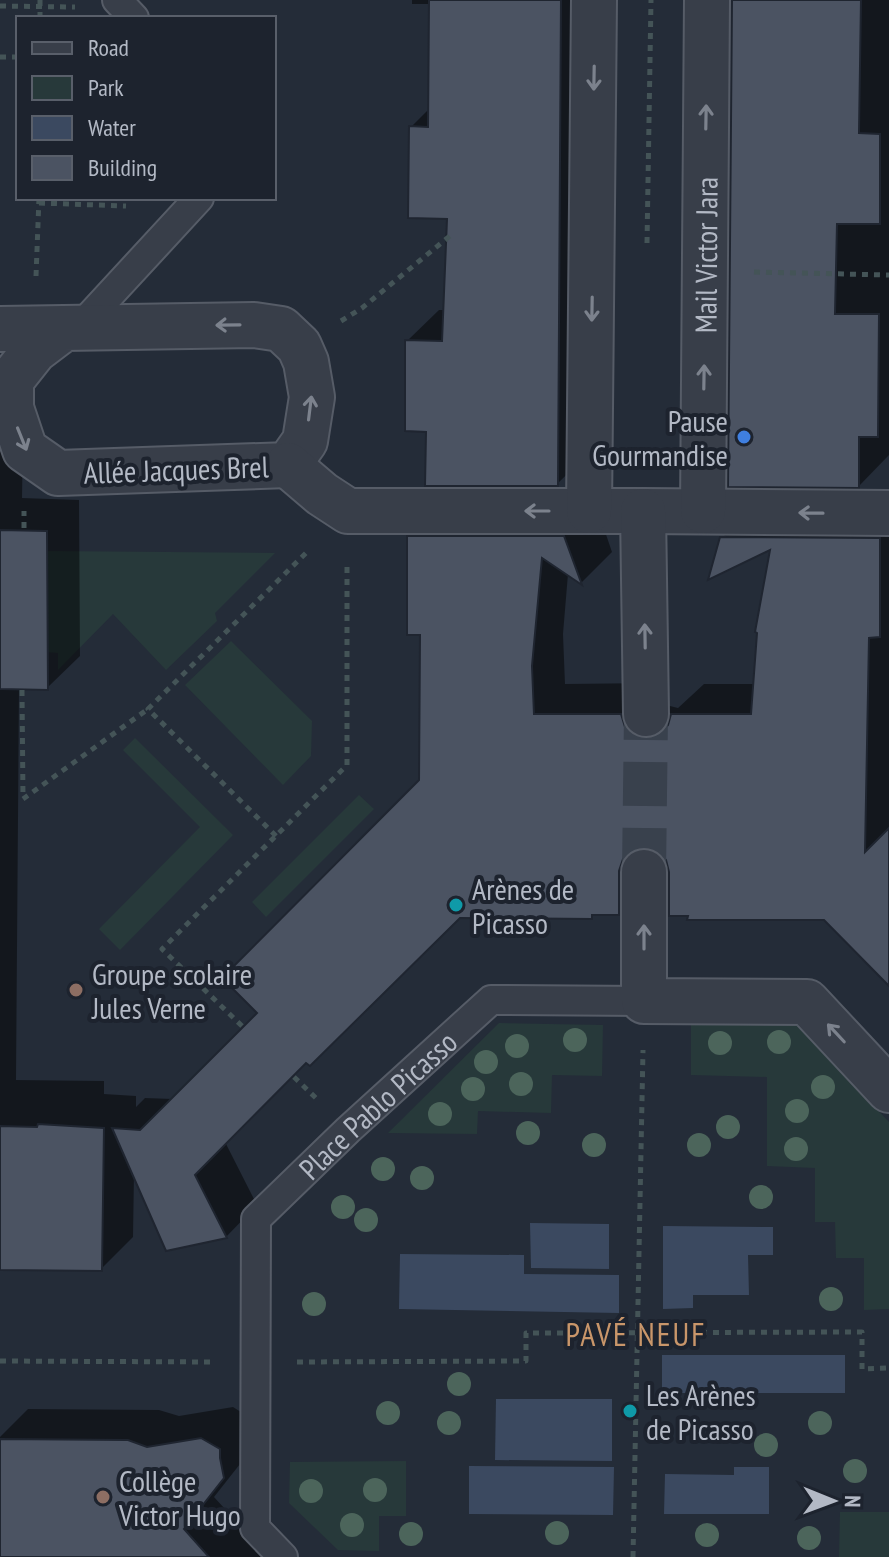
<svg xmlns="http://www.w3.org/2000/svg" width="889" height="1557" font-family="'PT Sans Narrow',sans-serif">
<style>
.green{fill:#27393a}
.water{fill:#3b4960}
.shadow{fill:#0007}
.building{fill:#4b5362;stroke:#1f2530;stroke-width:2}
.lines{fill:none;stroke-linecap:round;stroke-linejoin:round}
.street-tunnel{stroke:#39414d;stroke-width:44;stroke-dasharray:44 22;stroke-linecap:butt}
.lane-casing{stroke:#565c67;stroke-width:32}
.street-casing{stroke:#565c67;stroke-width:48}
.path{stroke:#445457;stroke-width:5;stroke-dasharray:6 6;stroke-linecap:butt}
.lane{stroke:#383e49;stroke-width:28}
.street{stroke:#383e49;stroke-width:44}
.tree{fill:#4c655b}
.oneway{stroke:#7c828d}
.shop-dot{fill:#3f7fe0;stroke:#1d232e;stroke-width:3}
.culture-dot{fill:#0f9aa8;stroke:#1d232e;stroke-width:3}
.education-dot{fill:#8d6e63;stroke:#1d232e;stroke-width:3}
.labels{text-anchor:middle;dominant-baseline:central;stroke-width:8;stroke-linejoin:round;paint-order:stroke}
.street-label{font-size:30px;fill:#b3b9c5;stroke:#1d232e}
.poi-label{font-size:30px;fill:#b3b9c5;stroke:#1d232e;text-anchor:start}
.neighbourhood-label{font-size:32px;letter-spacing:2px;fill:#c9966a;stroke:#1d232e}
</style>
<rect width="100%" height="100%" fill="#242c38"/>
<!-- green -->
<g class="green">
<polygon points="48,551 275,553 215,613 217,621 166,670 113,614 58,670 58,653 45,652 45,596 48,594"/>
<polygon points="231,641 312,721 311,756 283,785 185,685"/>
<polygon points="135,738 233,835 120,950 99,929 200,827 123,750"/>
<polygon points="359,795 374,809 266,917 252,902"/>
<polygon points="691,1016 789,1017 889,1122 889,1309 864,1310 864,1258 836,1258 835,1222 815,1222 815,1168 767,1166 767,1077 691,1075"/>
<polygon points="499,1023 603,1025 602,1076 552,1075 551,1113 478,1111 477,1134 388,1133"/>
<polygon points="406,1461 406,1516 379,1516 379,1551 338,1550 289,1503 290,1462"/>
<polygon points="840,1512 889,1512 889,1557 839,1557"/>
</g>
<!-- water -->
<g class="water">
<polygon points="530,1223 609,1224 609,1269 531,1268"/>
<polygon points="663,1226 773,1227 773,1255 748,1255 749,1295 693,1295 693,1308 663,1309"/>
<polygon points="400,1254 524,1255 524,1274 619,1275 619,1313 399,1309"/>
<rect x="662" y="1355" width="183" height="38"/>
<polygon points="496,1399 612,1399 612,1461 495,1460"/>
<polygon points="469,1466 614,1467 613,1515 469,1514"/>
<polygon points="734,1467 769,1467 769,1514 664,1514 665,1474 734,1475"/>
</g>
<!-- shadow -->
<g class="shadow">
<polygon points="412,0 592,0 589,453 557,484 428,430 407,341 439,310 445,310 449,217 411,127 430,108 431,4 412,4"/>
<polygon points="734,0 889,0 889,455 859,486"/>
<polygon points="0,431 23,437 22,498 79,500 80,656 47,688 19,688 16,1080 104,1081 104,1094 136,1096 136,1107 145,1098 173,1099 260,1013 421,781 422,633 409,537 440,505 596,505 612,552 581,583 568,574 563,634 565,684 652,683 666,705 678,708 704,684 755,684 773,547 722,538 753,506 889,507 889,984 825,918 671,872 668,859 658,849 650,846 650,882 618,913 595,913 591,917 460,916 306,1060 225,1142 257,1205 226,1237 134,1174 133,1237 101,1269 0,1268"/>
<polygon points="233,1407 244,1414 255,1445 214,1497 269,1557 0,1557 0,1437 28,1409 159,1410 179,1416"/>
</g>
<!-- building -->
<g class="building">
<polygon points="429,0 561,0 558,486 425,486 426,432 405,431 405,340 442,341 447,219 408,218 409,126 428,127"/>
<polygon points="732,0 861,0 859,133 880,134 880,224 837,224 835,314 879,314 878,437 859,437 859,488 728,487"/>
<polygon points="0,530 47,531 48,690 0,689"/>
<polygon points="407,536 564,536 582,585 542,558 532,666 534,714 621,714 625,727 635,736 646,739 659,735 668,725 671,714 751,714 757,633 755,632 770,550 708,580 720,537 880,538 880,637 869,638 865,852 889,828 889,986 824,920 687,920 688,916 669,916 669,872 666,860 656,850 645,847 632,850 623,859 619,871 619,915 592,915 592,919 460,918 310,1066 306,1063 195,1175 227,1238 166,1251 112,1128 140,1130 257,1013 222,978 419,780 420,635 407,635"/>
<polygon points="38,1124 104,1128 102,1271 0,1270 0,1126 37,1127"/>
<polygon points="201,1438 220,1449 220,1458 224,1478 184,1529 209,1557 0,1557 0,1439 128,1440 147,1447"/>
</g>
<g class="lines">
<!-- street-tunnel -->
<polyline class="street-tunnel" points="644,872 646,714"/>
<defs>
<g id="lane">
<polyline points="117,0 134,18"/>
<polyline points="79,328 199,198"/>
<path id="s1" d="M283,1557L255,1528L256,1219L348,1130L491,1000L644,1001"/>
</g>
<g id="street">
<polyline points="0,329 254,325 281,329 299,346 306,362 312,397 305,441 288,465 58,473 25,450 11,408 11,380 34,351 63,329"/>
<polyline points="288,465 322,494 348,511 643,511 889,513"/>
<polyline points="589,511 594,0"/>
<polyline points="643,511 646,714"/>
<path id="s2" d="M703,511L707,0"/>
<polyline points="644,872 644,1001 807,1002 889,1090"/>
</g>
</defs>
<!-- lane casing -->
<use href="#lane" class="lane-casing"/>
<!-- street casing -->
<use href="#street" class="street-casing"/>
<!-- path -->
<g class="path">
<polyline points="0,6 75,7"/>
<polyline points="40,18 40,0"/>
<polyline points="0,57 18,57"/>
<polyline points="39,203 126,206"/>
<polyline points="647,243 651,0"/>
<polyline points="754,272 889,275"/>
<polyline points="36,276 39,198"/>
<polyline points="341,321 362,308 451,235"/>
<polyline points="24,528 24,511"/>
<polyline points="22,690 23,798"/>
<polyline points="23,799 148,709"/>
<polyline points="276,836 148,709 310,549"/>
<polyline points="242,1026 162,949 347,765 347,562"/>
<polyline points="294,1077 319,1101"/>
<polyline points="0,1361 215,1362"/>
<polyline points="297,1362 526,1361 526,1333 862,1332 862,1369 889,1368"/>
<polyline points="633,1557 643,1050"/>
</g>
<!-- lane -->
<use href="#lane" class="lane"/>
<!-- street -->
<use href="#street" class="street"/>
</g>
<!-- trees -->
<g class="tree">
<circle cx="575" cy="1040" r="12"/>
<circle cx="779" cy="1042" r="12"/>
<circle cx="720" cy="1043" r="12"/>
<circle cx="517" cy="1046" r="12"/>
<circle cx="486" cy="1062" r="12"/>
<circle cx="521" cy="1084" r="12"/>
<circle cx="823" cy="1087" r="12"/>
<circle cx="473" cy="1089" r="12"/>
<circle cx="797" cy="1111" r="12"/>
<circle cx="440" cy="1114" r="12"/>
<circle cx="728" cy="1127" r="12"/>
<circle cx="528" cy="1133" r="12"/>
<circle cx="594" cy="1145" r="12"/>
<circle cx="699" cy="1145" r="12"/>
<circle cx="796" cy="1149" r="12"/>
<circle cx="383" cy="1169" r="12"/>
<circle cx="422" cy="1178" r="12"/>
<circle cx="761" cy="1197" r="12"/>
<circle cx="343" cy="1207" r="12"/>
<circle cx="366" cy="1220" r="12"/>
<circle cx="831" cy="1299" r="12"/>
<circle cx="314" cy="1304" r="12"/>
<circle cx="459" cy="1384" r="12"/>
<circle cx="388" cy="1413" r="12"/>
<circle cx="449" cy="1423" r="12"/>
<circle cx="820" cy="1423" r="12"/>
<circle cx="766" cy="1445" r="12"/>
<circle cx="855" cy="1471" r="12"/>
<circle cx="375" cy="1490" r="12"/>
<circle cx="311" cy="1491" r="12"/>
<circle cx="352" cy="1525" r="12"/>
<circle cx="557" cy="1533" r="12"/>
<circle cx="411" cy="1534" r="12"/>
<circle cx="707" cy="1535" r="12"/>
<circle cx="809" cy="1538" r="12"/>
</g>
<!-- one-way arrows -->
<defs><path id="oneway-shaft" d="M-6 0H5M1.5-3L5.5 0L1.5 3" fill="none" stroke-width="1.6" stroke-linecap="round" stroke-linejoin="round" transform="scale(2)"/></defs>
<g class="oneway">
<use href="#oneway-shaft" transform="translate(594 78) rotate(91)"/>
<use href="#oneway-shaft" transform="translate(706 117) rotate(-89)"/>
<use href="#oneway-shaft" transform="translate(592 309) rotate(91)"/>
<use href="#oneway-shaft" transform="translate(228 325) rotate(179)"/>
<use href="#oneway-shaft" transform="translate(704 377) rotate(-89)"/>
<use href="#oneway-shaft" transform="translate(310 408) rotate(-83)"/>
<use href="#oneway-shaft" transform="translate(22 439) rotate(68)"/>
<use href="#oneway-shaft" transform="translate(537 511) rotate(180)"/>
<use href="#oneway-shaft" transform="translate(811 513) rotate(-179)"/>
<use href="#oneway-shaft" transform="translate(645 636) rotate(-91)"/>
<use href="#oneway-shaft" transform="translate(644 937) rotate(-90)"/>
<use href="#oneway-shaft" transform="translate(836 1033) rotate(-133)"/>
</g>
<!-- markers -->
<circle class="shop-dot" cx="744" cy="437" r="8"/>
<g class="culture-dot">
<circle cx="456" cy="905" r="8"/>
<circle cx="630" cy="1411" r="8"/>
</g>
<g class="education-dot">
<circle cx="76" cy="990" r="8"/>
<circle cx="103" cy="1497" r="8"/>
</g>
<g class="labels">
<!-- street labels -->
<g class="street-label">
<text stroke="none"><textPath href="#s2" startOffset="256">Mail Victor Jara</textPath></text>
<text transform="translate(176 469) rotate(-2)">Allée Jacques Brel</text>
<text stroke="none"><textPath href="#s1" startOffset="516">Place Pablo Picasso</textPath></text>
</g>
<!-- poi labels -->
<g class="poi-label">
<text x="728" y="420" text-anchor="end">Pause<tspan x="728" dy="34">Gourmandise</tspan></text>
<text x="472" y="888">Arènes de<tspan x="472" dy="34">Picasso</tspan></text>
<text x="92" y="973">Groupe scolaire<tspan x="92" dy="34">Jules Verne</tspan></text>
<text x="646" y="1394">Les Arènes<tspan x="646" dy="34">de Picasso</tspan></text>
<text x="119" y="1480">Collège<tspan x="119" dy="34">Victor Hugo</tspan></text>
</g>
<!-- neighbourhood labels -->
<g class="neighbourhood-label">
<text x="636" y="1334">PAVÉ NEUF</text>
</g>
</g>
<!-- legend -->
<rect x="16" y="16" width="260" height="184" fill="#1d232e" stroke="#595f6a" stroke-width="2"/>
<rect x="32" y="42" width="40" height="12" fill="#383e49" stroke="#595f6a" stroke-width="2"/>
<text x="88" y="56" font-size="24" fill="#b3b9c5">Road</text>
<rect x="32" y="76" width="40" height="24" fill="#27393a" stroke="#595f6a" stroke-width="2"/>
<text x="88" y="96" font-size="24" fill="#b3b9c5">Park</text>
<rect x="32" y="116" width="40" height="24" fill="#3b4960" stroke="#595f6a" stroke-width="2"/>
<text x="88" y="136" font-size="24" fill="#b3b9c5">Water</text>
<rect x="32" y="156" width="40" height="24" fill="#4b5362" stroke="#595f6a" stroke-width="2"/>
<text x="88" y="176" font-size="24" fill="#b3b9c5">Building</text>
<!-- north arrow -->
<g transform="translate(833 1501) rotate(91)" stroke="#1d232e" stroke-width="6" paint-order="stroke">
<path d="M0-6L14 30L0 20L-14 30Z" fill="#b3b9c5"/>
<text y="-12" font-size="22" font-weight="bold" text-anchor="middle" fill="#b3b9c5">N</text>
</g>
</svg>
